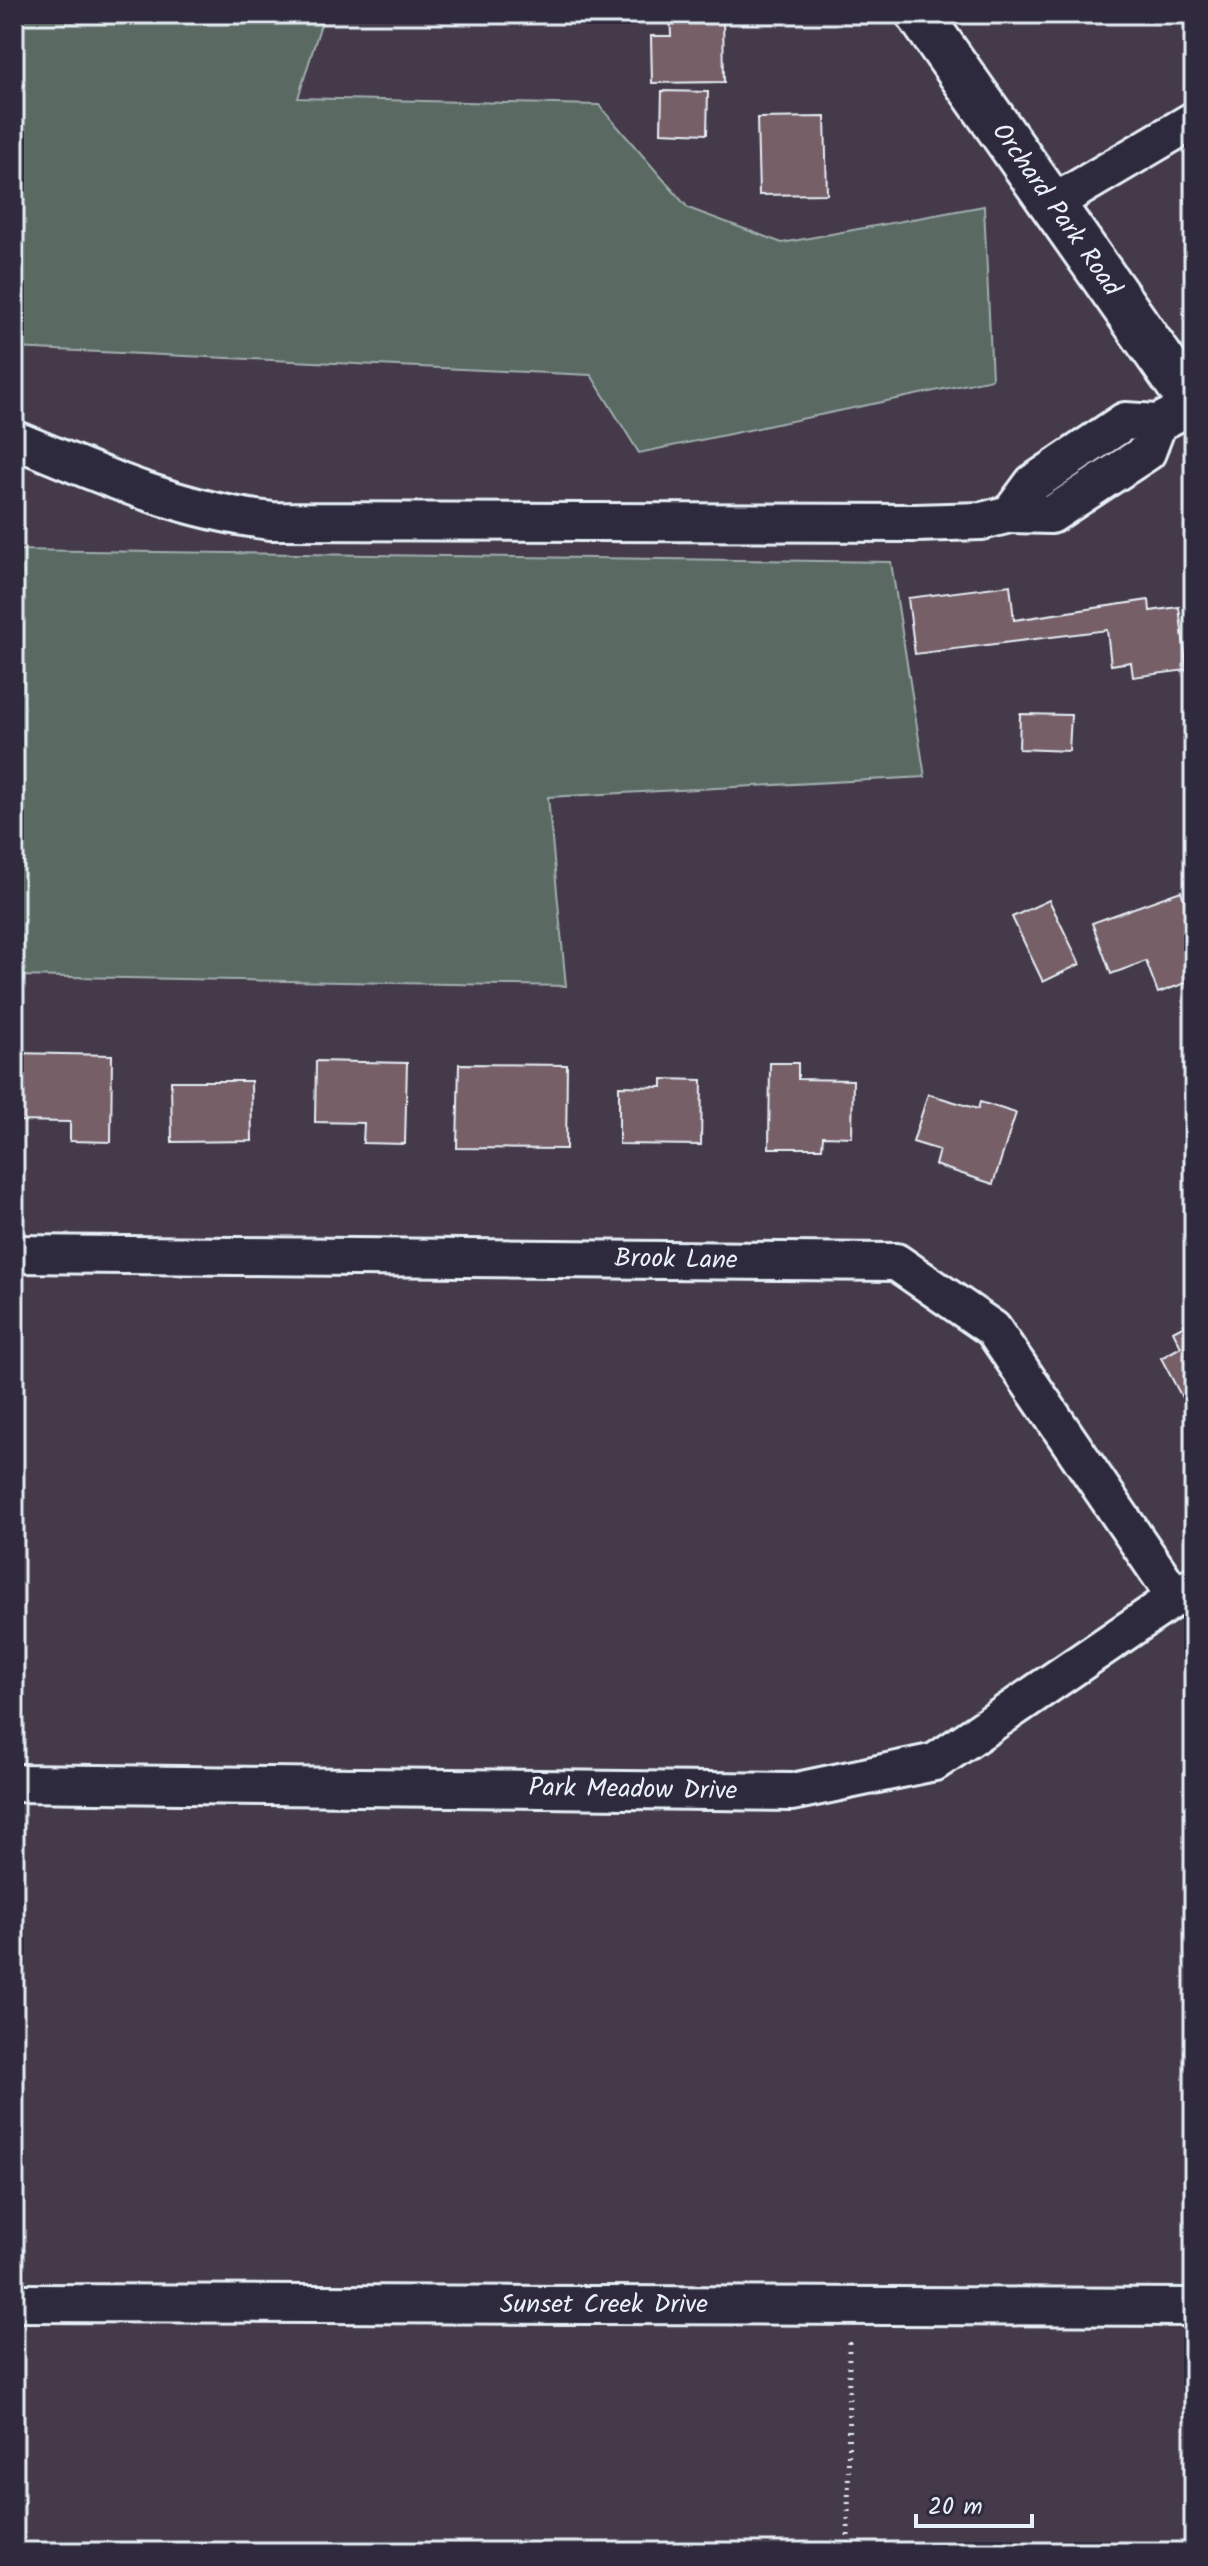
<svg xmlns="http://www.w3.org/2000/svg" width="1208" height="2566" font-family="Kalam,sans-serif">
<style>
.green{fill:#5a6b64;stroke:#a1aeae;stroke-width:2}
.building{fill:#775f67;stroke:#e8f1f8;stroke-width:2}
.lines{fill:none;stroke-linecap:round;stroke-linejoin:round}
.minor-casing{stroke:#e8f1f8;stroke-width:42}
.secondary-casing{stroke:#e8f1f8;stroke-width:50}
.path{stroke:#e8f1f8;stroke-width:5;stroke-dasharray:2 6;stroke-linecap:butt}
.minor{stroke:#2f2a3d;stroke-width:36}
.secondary{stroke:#2f2a3d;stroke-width:44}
.labels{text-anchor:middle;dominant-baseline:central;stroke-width:7;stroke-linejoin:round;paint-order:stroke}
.street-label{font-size:26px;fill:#e8f1f8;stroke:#2f2a3d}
</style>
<rect width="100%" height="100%" fill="#453a4a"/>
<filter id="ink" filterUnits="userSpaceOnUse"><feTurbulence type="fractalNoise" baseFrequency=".0125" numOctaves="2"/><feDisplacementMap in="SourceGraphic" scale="16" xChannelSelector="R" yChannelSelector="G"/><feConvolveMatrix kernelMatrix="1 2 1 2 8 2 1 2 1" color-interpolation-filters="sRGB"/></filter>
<g filter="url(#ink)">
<!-- green -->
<g class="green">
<polygon points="14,14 324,14 298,98 599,105 688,208 782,243 984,206 992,379 639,453 591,375 14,348"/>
<polygon points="14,550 891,562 925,777 548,797 566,986 14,976"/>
</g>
<!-- building -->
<g class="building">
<polygon points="553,14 596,14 596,18 553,19"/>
<polygon points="670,14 723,14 724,82 652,83 651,36 671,36"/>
<polygon points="662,91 708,92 707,134 661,132"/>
<polygon points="825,117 827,194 759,195 757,118"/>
<polygon points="1010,585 1014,620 1149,600 1150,611 1179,607 1187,670 1133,677 1131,662 1111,665 1107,630 915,654 908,598"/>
<polygon points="1020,714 1071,715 1069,751 1019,749"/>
<polygon points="1181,891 1194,926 1194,980 1158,993 1146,961 1111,974 1092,923"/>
<polygon points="1049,900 1080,964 1043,982 1012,917"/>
<polygon points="14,1053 112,1055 111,1142 70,1141 70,1122 14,1121"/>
<polygon points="316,1061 407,1063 405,1144 363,1143 364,1123 315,1122"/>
<polygon points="770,1063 798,1063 798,1079 853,1080 852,1137 823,1136 822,1148 769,1148"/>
<polygon points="459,1064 567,1065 566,1149 457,1148"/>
<polygon points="662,1079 702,1080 701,1145 619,1144 619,1086 662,1087"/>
<polygon points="171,1081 251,1081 252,1141 172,1142"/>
<polygon points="928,1094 978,1109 980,1102 1016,1113 993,1184 935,1165 939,1150 913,1142"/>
<polygon points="1194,1320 1194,1401 1186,1405 1161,1358 1181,1347 1173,1331"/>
</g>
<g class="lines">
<defs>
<g id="minor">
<polyline points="1052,204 1194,120"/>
<polyline points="1158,423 1147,452 1051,515 1010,514 1033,483 1125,421 1158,423 1193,405"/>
<path d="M14,439C98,474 180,511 272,521L915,523L982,521L1010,514"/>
<polyline points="14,1254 896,1262 993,1329 1176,1598"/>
<polyline points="14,1783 792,1792 935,1762 1194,1585"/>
<polyline points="14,2303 1194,2307"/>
</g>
<polyline id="secondary" points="919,14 1194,406"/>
</defs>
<!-- minor casing -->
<use href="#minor" class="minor-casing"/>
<!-- secondary casing -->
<use href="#secondary" class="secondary-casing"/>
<!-- path -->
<polyline class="path" points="848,2552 849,2341"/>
<!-- minor -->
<use href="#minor" class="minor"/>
<!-- secondary -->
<use href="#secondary" class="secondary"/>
</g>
</g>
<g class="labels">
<!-- street labels -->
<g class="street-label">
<text transform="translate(1056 210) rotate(55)">Orchard Park Road</text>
<text transform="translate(676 1260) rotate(1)">Brook Lane</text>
<text transform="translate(633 1790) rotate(1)">Park Meadow Drive</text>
<text x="604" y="2305">Sunset Creek Drive</text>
</g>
</g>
<!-- margin -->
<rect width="1208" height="2566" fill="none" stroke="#2f2a3d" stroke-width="48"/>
<rect x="24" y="24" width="1160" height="2518" fill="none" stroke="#e8f1f8" stroke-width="3" filter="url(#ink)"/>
<!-- scale -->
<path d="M916 2514v12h116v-12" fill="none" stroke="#e8f1f8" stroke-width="4"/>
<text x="928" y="2514" font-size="24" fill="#e8f1f8" stroke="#2f2a3d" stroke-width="6" paint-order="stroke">20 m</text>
</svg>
